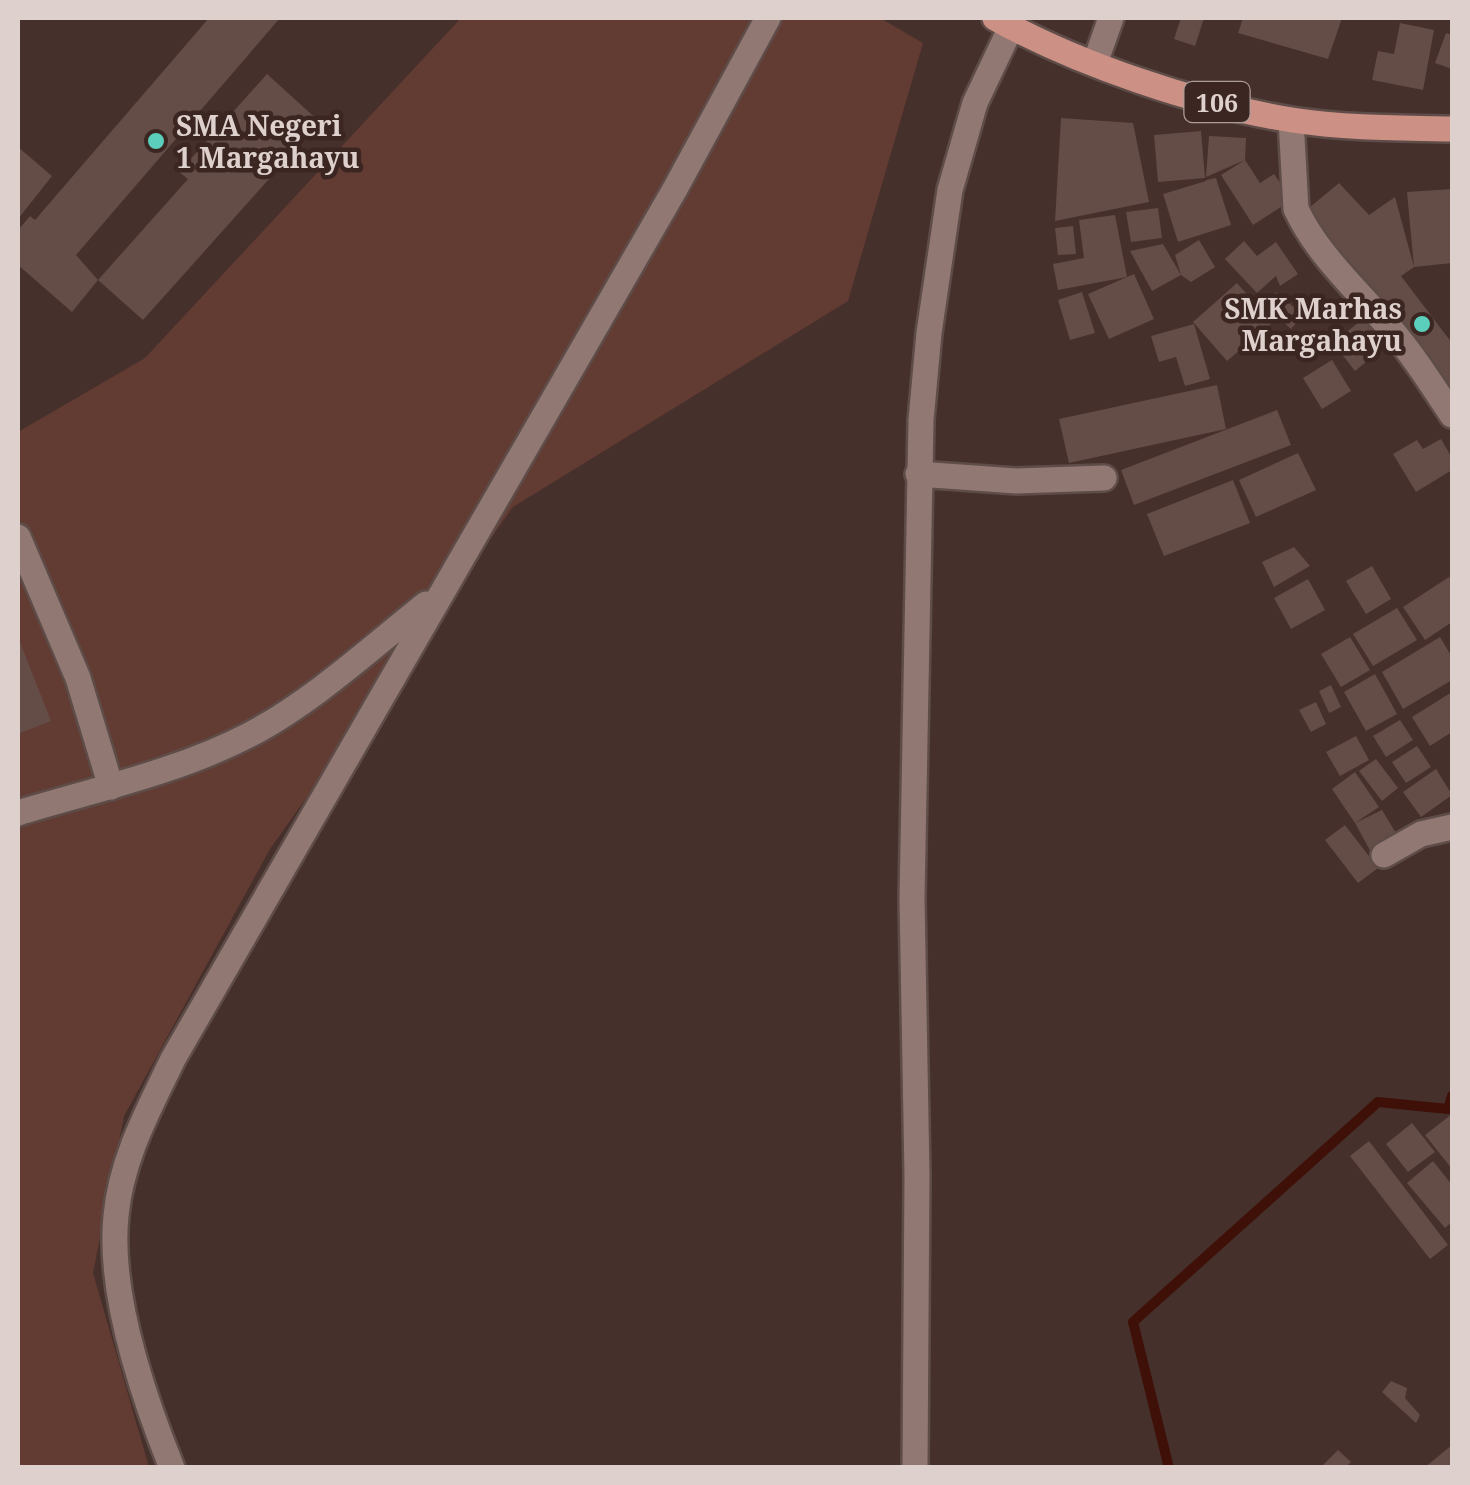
<svg xmlns="http://www.w3.org/2000/svg" width="1470" height="1485" font-family="'Noto Serif',serif">
<style>
.green{fill:#623b33}
.lines{fill:none;stroke-linecap:round;stroke-linejoin:round}
.stream{stroke:#3e1008;stroke-width:10}
.building{fill:#644c47}
.minor-casing{stroke:#5e4c48;stroke-width:30}
.major-casing{stroke:#5e4c48;stroke-width:30}
.minor{stroke:#927873;stroke-width:25}
.major{stroke:#cc9084;stroke-width:25}
.poi-dot{fill:#5bcebc;stroke:#3b2622;stroke-width:4}
.labels{text-anchor:middle;dominant-baseline:central;stroke-width:9;stroke-linejoin:round;paint-order:stroke}
.shield{fill:#3b2622;stroke:#ad9d9a;stroke-width:2.5}
.shield-label{font-size:25px;font-weight:bold;fill:#ded0cd}
.poi-label{font-size:28px;font-weight:bold;fill:#ded0cd;stroke:#3b2622;text-anchor:start}
</style>
<rect width="100%" height="100%" fill="#46302b"/>
<!-- green -->
<polygon class="green" points="461,18 880,18 923,43 848,301 513,507 270,849 124,1116 93,1273 149,1467 18,1467 18,432 145,358"/>
<g class="lines">
<!-- stream -->
<polyline class="stream" points="1169,1468 1133,1322 1378,1102 1448,1109 1452,1096"/>
</g>
<!-- building -->
<g class="building">
<polygon points="209,18 280,18 76,255 98,280 72,312 18,265 18,230 30,216 35,220"/>
<polygon points="1181,18 1204,18 1195,46 1174,39"/>
<polygon points="1243,18 1342,18 1328,59 1238,33"/>
<polygon points="1400,23 1434,30 1423,90 1372,80 1378,51 1394,54"/>
<polygon points="1446,33 1452,35 1452,69 1435,63"/>
<polygon points="267,74 320,122 143,320 98,280 188,179 179,172"/>
<polygon points="1061,118 1133,123 1149,202 1055,221"/>
<polygon points="1201,131 1205,178 1158,182 1154,135"/>
<polygon points="1209,136 1246,138 1245,160 1260,183 1274,174 1292,200 1253,225 1221,175 1245,160 1206,177"/>
<polygon points="18,147 52,176 18,219"/>
<polygon points="1216,178 1231,225 1178,242 1163,194 1206,181 1206,184 1206,180"/>
<polygon points="1339,183 1369,215 1395,197 1414,267 1407,192 1452,189 1452,263 1414,267 1401,276 1452,343 1452,398 1304,212"/>
<polygon points="1158,208 1162,238 1131,242 1126,212"/>
<polygon points="1115,215 1127,277 1058,290 1053,264 1084,258 1079,220"/>
<polygon points="1073,226 1076,254 1058,255 1055,228"/>
<polygon points="1199,240 1215,267 1191,282 1181,275 1152,291 1130,251 1163,244 1181,275 1175,255"/>
<polygon points="1244,241 1257,256 1276,242 1298,274 1280,286 1276,276 1257,293 1225,259"/>
<polygon points="1134,274 1154,319 1109,339 1088,294"/>
<polygon points="1237,283 1272,323 1227,361 1193,322"/>
<polygon points="1082,292 1095,333 1070,340 1058,300"/>
<polygon points="1276,292 1303,315 1291,329 1264,305"/>
<polygon points="1368,315 1390,342 1355,371 1333,343"/>
<polygon points="1194,324 1210,379 1185,386 1176,357 1159,362 1151,336"/>
<polygon points="1332,360 1351,391 1322,409 1303,378"/>
<polygon points="1217,385 1226,429 1069,463 1059,419"/>
<polygon points="1277,410 1291,445 1134,505 1121,470"/>
<polygon points="1441,439 1452,458 1452,470 1416,492 1393,454 1417,440 1423,449"/>
<polygon points="1298,453 1316,490 1256,517 1239,480"/>
<polygon points="1233,480 1250,523 1164,556 1147,514"/>
<polygon points="1294,547 1310,566 1274,587 1262,562"/>
<polygon points="1372,566 1391,599 1366,614 1346,581"/>
<polygon points="1449,577 1452,581 1452,622 1425,640 1403,607"/>
<polygon points="1308,579 1325,610 1291,629 1274,598"/>
<polygon points="1397,608 1417,640 1373,666 1353,634"/>
<polygon points="18,637 51,721 18,734"/>
<polygon points="1350,637 1370,670 1341,687 1321,654"/>
<polygon points="1440,637 1452,657 1452,680 1403,709 1382,672"/>
<polygon points="1375,674 1397,714 1366,731 1344,692"/>
<polygon points="1331,685 1341,707 1329,713 1319,691"/>
<polygon points="1452,692 1452,732 1430,746 1412,717"/>
<polygon points="1316,702 1326,724 1311,732 1299,710"/>
<polygon points="1400,720 1413,740 1386,757 1373,736"/>
<polygon points="1356,736 1369,760 1340,776 1326,752"/>
<polygon points="1417,746 1431,767 1406,783 1392,762"/>
<polygon points="1376,759 1398,788 1382,801 1359,771"/>
<polygon points="1436,769 1452,795 1421,817 1403,792"/>
<polygon points="1355,772 1379,807 1355,823 1332,789"/>
<polygon points="1382,810 1399,838 1372,854 1355,823"/>
<polygon points="1345,825 1378,868 1358,883 1325,840"/>
<polygon points="1452,1114 1452,1169 1425,1135"/>
<polygon points="1412,1123 1435,1152 1408,1172 1386,1144"/>
<polygon points="1369,1141 1448,1245 1430,1259 1350,1156"/>
<polygon points="1433,1161 1452,1185 1452,1222 1445,1228 1407,1183"/>
<polygon points="1391,1381 1407,1388 1405,1398 1420,1415 1416,1423 1382,1392"/>
<polygon points="1452,1445 1452,1468 1424,1468"/>
<polygon points="1338,1450 1351,1462 1345,1468 1320,1468"/>
</g>
<g class="lines">
<defs>
<g id="minor">
<polyline points="1095,63 1111,18"/>
<path d="M1291,120L1296,209C1317,254 1356,289 1388,326C1412,353 1432,385 1452,415"/>
<polyline points="918,474 1016,481 1104,478"/>
<polyline points="18,537 78,678 111,787"/>
<path d="M18,813C93,790 178,772 249,735C311,703 371,648 426,604"/>
<polyline points="1384,855 1421,834 1452,827"/>
<path d="M172,1468C143,1396 108,1293 116,1216C121,1159 149,1109 173,1059L675,189L768,18"/>
<polyline points="915,1468 917,1175 912,899 921,420 929,333 950,190 975,103 1011,27"/>
</g>
<path id="major" d="M995,18C1077,64 1198,105 1292,120C1344,128 1399,128 1452,129"/>
</defs>
<!-- minor casing -->
<use href="#minor" class="minor-casing"/>
<!-- major casing -->
<use href="#major" class="major-casing"/>
<!-- minor -->
<use href="#minor" class="minor"/>
<!-- major -->
<use href="#major" class="major"/>
</g>
<!-- markers -->
<g class="poi-dot">
<circle cx="156" cy="141" r="10"/>
<circle cx="1422" cy="324" r="10"/>
</g>
<g class="labels">
<!-- shield labels -->
<rect class="shield" x="1184.5" y="82" width="65" height="40" rx="8"/>
<g class="shield-label">
<text x="1217" y="102">106</text>
</g>
<!-- poi labels -->
<g class="poi-label">
<text x="176" y="125">SMA Negeri<tspan x="176" dy="32">1 Margahayu</tspan></text>
<text x="1402" y="308" text-anchor="end">SMK Marhas<tspan x="1402" dy="32">Margahayu</tspan></text>
</g>
</g>
<!-- border -->
<rect width="1470" height="1485" fill="none" stroke="#ded0cd" stroke-width="40"/>
</svg>
